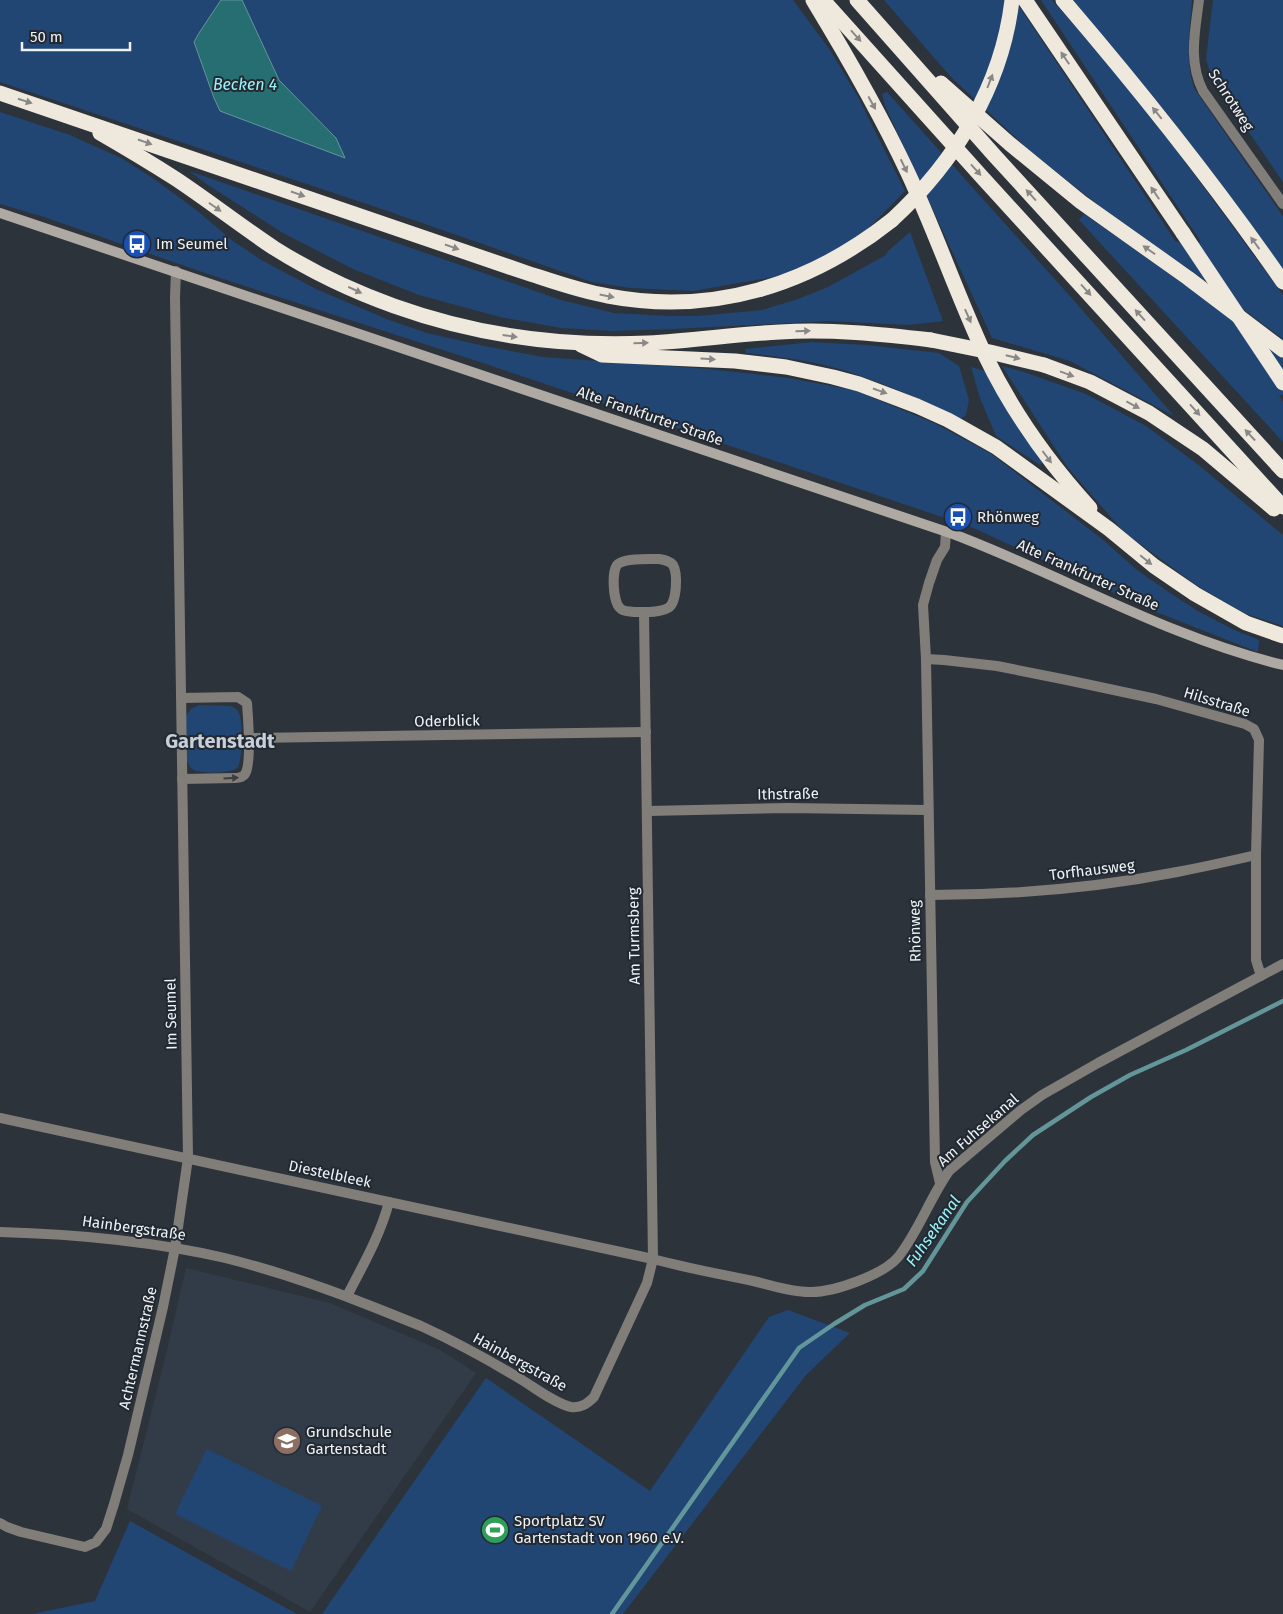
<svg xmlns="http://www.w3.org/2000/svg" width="1283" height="1614" font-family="'Fira Sans',sans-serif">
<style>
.built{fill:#323c49}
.green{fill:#214674}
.water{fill:#276e73;stroke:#63969b}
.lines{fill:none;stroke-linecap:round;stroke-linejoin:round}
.stream{stroke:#63969b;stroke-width:4.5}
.street{stroke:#817e7a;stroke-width:10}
.secondary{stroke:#aea9a2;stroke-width:10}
.highway{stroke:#efe8dd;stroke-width:15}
.highway-bridge{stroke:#efe8dd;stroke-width:15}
.oneway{fill:#898887}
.oneway2{fill:#3a3e43}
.labels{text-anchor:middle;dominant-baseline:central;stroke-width:4;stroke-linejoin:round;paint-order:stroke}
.street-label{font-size:15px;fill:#eff3f8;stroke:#232931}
.poi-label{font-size:15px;fill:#eff3f8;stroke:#232931;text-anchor:start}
.water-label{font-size:16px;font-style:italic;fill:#98f4fb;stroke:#232931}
.district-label{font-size:20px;font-weight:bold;fill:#c7cfda;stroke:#232931}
</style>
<rect width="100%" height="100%" fill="#2d333b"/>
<!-- built -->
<polygon class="built" points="186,1268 330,1303 440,1350 476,1373 310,1612 127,1509 167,1350"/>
<!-- green -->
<g class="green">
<polygon points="0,0 221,0 199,33 345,158 336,138 279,80 242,0 793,0 830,50 858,97 905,191 857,240 833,254 779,276 693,291 630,288 592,282 376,207 0,82"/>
<polygon points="884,0 1015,0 1176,242 1201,242 1041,0 1052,0 1106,61 1177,151 1283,295 1283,339 1193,272 1139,237 1032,153 950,76"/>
<path d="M1070,0H1192C1190,30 1184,61 1195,90L1283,216V270C1218,176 1146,86 1070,0Z"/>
<polygon points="1213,0 1283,0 1283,182 1212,78 1206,59"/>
<polygon points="887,92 1077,304 1174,416 1070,361 992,338 886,108 882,94"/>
<polygon points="0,112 70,135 123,159 154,179 195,209 233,241 263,261 316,289 389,320 427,333 484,346 543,357 709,369 788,378 854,390 934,423 990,453 1102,539 1137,570 1170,593 1198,611 1232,629 1259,640 1258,652 1151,610 969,526 477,361 208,274 44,217 0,204"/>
<polygon points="189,171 561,300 614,313 670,316 698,316 762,310 798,299 828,287 886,255 888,251 910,232 943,321 909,325 828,321 674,329 613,331 561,328 500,317 419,295 353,269 283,233 208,185"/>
<polygon points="1084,214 1186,285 1283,357 1283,395 1279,395 1283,402 1283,442 1079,220"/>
<path d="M812,342L866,345L939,353L959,366L969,400L966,415L960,419C928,402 893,387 858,375C823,362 783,357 746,353L745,349Z"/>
<polygon points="1002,366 1024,372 1086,394 1146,426 1196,463 1283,535 1283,626 1244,613 1196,585 1124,532 1068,468"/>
<polygon points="971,367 988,372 1043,462 1040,465 996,436 980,398"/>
<path d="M199,705L230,706C234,707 237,709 239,713C243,721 243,762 237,768C232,773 201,774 194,770C190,768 189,765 187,761L186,716L191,709Z"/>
<polygon points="788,1310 850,1333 806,1375 623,1614 322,1614 486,1378 650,1491 769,1317"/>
<polygon points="207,1449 322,1506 291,1571 175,1514"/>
<polygon points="130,1521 297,1614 32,1614 95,1601"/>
</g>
<!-- water -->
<polygon class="water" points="221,0 242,0 279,80 336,138 345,158 220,111 214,98 194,42 199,33"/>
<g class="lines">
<!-- stream -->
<polyline class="stream" points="612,1614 799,1348 834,1324 865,1305 904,1289 923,1271 967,1202 1005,1161 1033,1135 1091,1097 1130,1075 1186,1050 1283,1001"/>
<!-- street -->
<g class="street">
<path d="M1199,0C1195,32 1188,61 1203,91L1283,204"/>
<path d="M659,559C665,560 670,561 673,565C678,574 677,603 668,608C659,613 644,612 634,612C629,611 623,612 620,608C613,602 611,570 618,564C625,558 650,559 659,559Z"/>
<polyline points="926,659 944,660 997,666 1067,680 1156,699 1245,724 1254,729 1259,740 1256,855 1256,960 1261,976"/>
<path d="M181,698L238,697L247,703C248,717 252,764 245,774C243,777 239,778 235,778L182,779"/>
<polyline points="249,738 646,732"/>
<polyline points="648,811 788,808 928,810"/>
<path d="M930,895C1013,895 1096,888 1177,872C1204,867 1230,861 1256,855"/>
<path d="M0,1118L653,1259C686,1268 720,1274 753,1281C771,1285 790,1292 809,1292C832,1293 884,1275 899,1256C919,1230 930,1198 949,1171L1021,1110L1042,1095L1098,1063L1283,964"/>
<polyline points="940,1183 935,1162 926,659 923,605 929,583 937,560 945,547 946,532"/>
<path d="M0,1232C76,1234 151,1241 225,1258C277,1271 326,1288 376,1308C391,1314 406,1320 421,1326C456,1342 489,1360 522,1380C535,1388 556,1404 571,1407C581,1408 587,1404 594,1397L647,1283L653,1259L644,612"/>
<path d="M347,1296C363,1265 380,1236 389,1202"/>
<polyline points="0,1523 7,1527 21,1532 85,1547 96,1542 106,1529 114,1504 128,1455 163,1307 175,1248 188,1158 175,297 176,271"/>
</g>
<!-- secondary -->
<path class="secondary" d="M0,213L953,534C1064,576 1167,637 1283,665"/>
<!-- highway -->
<g class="highway">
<path d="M813,0C847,56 880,113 908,173C936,233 957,295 985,355C1012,411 1048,462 1090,508"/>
<polyline points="823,0 981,176 1283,507"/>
<polyline points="857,0 994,155 1283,471"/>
<polyline points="1025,0 1183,233"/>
<path d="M1063,0C1141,91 1215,184 1283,282"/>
<polyline points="941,83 1010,144 1081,202 1188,278 1283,350"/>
<path d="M0,93L524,272C552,281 579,291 608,296C713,316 810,285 892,220"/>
<path d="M100,133C126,148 151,163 176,179C209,201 241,226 274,248C312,272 352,291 394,306C475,335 562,347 648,343C692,341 736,334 780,332C831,329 881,334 931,340"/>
<polyline points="581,345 602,355 735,361 786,367 833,377 859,384 917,406 948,420 996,447 1109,529 1154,566 1195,594 1246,623 1283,636"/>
<polyline points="1044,365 1090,382 1149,413 1203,449 1274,509"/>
</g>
<!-- highway-bridge -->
<g class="highway-bridge">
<path d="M892,220C955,162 1002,86 1012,0"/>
<polyline points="1183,233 1283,383"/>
<polyline points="931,340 990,352 1044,365"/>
</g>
</g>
<!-- one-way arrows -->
<defs><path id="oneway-solid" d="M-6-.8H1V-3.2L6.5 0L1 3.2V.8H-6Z" transform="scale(1.25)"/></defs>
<g class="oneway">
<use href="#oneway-solid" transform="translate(856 36) rotate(48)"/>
<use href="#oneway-solid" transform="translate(1065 58) rotate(-124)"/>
<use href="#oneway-solid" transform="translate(990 81) rotate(-69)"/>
<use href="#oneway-solid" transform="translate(25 101) rotate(18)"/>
<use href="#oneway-solid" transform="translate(872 103) rotate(61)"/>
<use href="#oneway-solid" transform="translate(1157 113) rotate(-129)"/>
<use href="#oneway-solid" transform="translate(145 142) rotate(19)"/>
<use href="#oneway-solid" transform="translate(904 166) rotate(64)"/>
<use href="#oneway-solid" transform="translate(976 170) rotate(48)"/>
<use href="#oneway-solid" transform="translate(1155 193) rotate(-124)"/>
<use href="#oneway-solid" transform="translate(298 194) rotate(19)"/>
<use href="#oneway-solid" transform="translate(1031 195) rotate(-132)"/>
<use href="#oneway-solid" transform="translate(215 207) rotate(35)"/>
<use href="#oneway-solid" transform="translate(1255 243) rotate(-126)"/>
<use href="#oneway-solid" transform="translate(452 247) rotate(19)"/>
<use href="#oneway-solid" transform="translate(1149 250) rotate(-145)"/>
<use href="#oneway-solid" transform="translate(355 290) rotate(25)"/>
<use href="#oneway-solid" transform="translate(1086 290) rotate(48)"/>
<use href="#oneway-solid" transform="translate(607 296) rotate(11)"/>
<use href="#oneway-solid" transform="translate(1140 315) rotate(-132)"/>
<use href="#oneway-solid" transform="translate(968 316) rotate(66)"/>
<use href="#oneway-solid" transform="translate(803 331) rotate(-1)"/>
<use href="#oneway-solid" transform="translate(510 336) rotate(8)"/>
<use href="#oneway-solid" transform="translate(641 343) rotate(-1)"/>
<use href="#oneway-solid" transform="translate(1013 357) rotate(14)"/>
<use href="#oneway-solid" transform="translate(708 359) rotate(3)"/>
<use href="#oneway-solid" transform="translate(1067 374) rotate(20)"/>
<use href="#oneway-solid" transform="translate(880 391) rotate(19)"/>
<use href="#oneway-solid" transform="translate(1133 405) rotate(28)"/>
<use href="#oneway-solid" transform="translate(1195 410) rotate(48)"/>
<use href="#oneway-solid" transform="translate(1250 435) rotate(-133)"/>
<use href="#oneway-solid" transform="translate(1047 457) rotate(53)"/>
<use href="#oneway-solid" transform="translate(1146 560) rotate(39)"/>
</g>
<use class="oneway2" href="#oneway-solid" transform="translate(231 778) rotate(-3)"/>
<!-- icons -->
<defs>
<symbol id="bus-disc" viewBox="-11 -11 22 22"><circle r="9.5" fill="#1a4fb4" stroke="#232931"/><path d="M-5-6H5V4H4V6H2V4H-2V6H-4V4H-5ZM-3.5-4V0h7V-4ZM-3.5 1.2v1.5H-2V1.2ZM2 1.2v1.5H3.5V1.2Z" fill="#fff"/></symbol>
<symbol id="school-disc" viewBox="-11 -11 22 22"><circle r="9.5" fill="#8d6e63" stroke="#232931"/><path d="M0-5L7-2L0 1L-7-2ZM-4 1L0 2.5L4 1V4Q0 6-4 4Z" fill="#fff"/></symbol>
<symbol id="stadium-disc" viewBox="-11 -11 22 22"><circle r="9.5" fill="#2e9e5b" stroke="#232931"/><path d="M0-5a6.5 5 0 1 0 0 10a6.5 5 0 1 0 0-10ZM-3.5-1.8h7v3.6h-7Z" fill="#fff"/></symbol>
</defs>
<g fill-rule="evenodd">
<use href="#bus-disc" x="121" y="228" width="32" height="32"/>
<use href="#bus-disc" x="942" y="501" width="32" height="32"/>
<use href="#school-disc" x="271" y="1425" width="32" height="32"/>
<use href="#stadium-disc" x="479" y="1514" width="32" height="32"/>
</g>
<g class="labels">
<!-- street labels -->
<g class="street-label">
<text transform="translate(1231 100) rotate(57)">Schrotweg</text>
<text transform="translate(650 416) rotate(19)">Alte Frankfurter Straße</text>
<text transform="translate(1088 575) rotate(24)">Alte Frankfurter Straße</text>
<text transform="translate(1217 702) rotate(17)">Hilsstraße</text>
<text transform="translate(447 721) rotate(-1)">Oderblick</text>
<text transform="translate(788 794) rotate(-1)">Ithstraße</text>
<text transform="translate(1092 870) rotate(-7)">Torfhausweg</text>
<text transform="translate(915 931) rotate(-91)">Rhönweg</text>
<text transform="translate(634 936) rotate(-91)">Am Turmsberg</text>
<text transform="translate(171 1014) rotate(-91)">Im Seumel</text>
<text transform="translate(978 1130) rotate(-41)">Am Fuhsekanal</text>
<text transform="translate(330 1174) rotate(12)">Diestelbleek</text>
<text transform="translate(134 1228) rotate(8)">Hainbergstraße</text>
<text transform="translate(138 1348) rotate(-77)">Achtermannstraße</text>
<text transform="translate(520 1362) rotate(29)">Hainbergstraße</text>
</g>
<!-- poi labels -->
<g class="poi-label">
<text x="156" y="244">Im Seumel</text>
<text x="977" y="517">Rhönweg</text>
<text x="306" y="1432">Grundschule<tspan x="306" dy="17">Gartenstadt</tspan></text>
<text x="514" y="1521">Sportplatz SV<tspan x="514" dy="17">Gartenstadt von 1960 e.V.</tspan></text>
</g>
<!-- water labels -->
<g class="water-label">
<text x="245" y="84">Becken 4</text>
<text transform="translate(933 1231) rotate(-55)">Fuhsekanal</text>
</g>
<!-- district labels -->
<g class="district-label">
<text x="220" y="741">Gartenstadt</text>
</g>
</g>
<!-- scale -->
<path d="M22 42v8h108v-8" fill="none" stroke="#eff3f8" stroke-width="2.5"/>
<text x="30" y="42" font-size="15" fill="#eff3f8" stroke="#232931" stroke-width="4" paint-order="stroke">50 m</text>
</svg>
